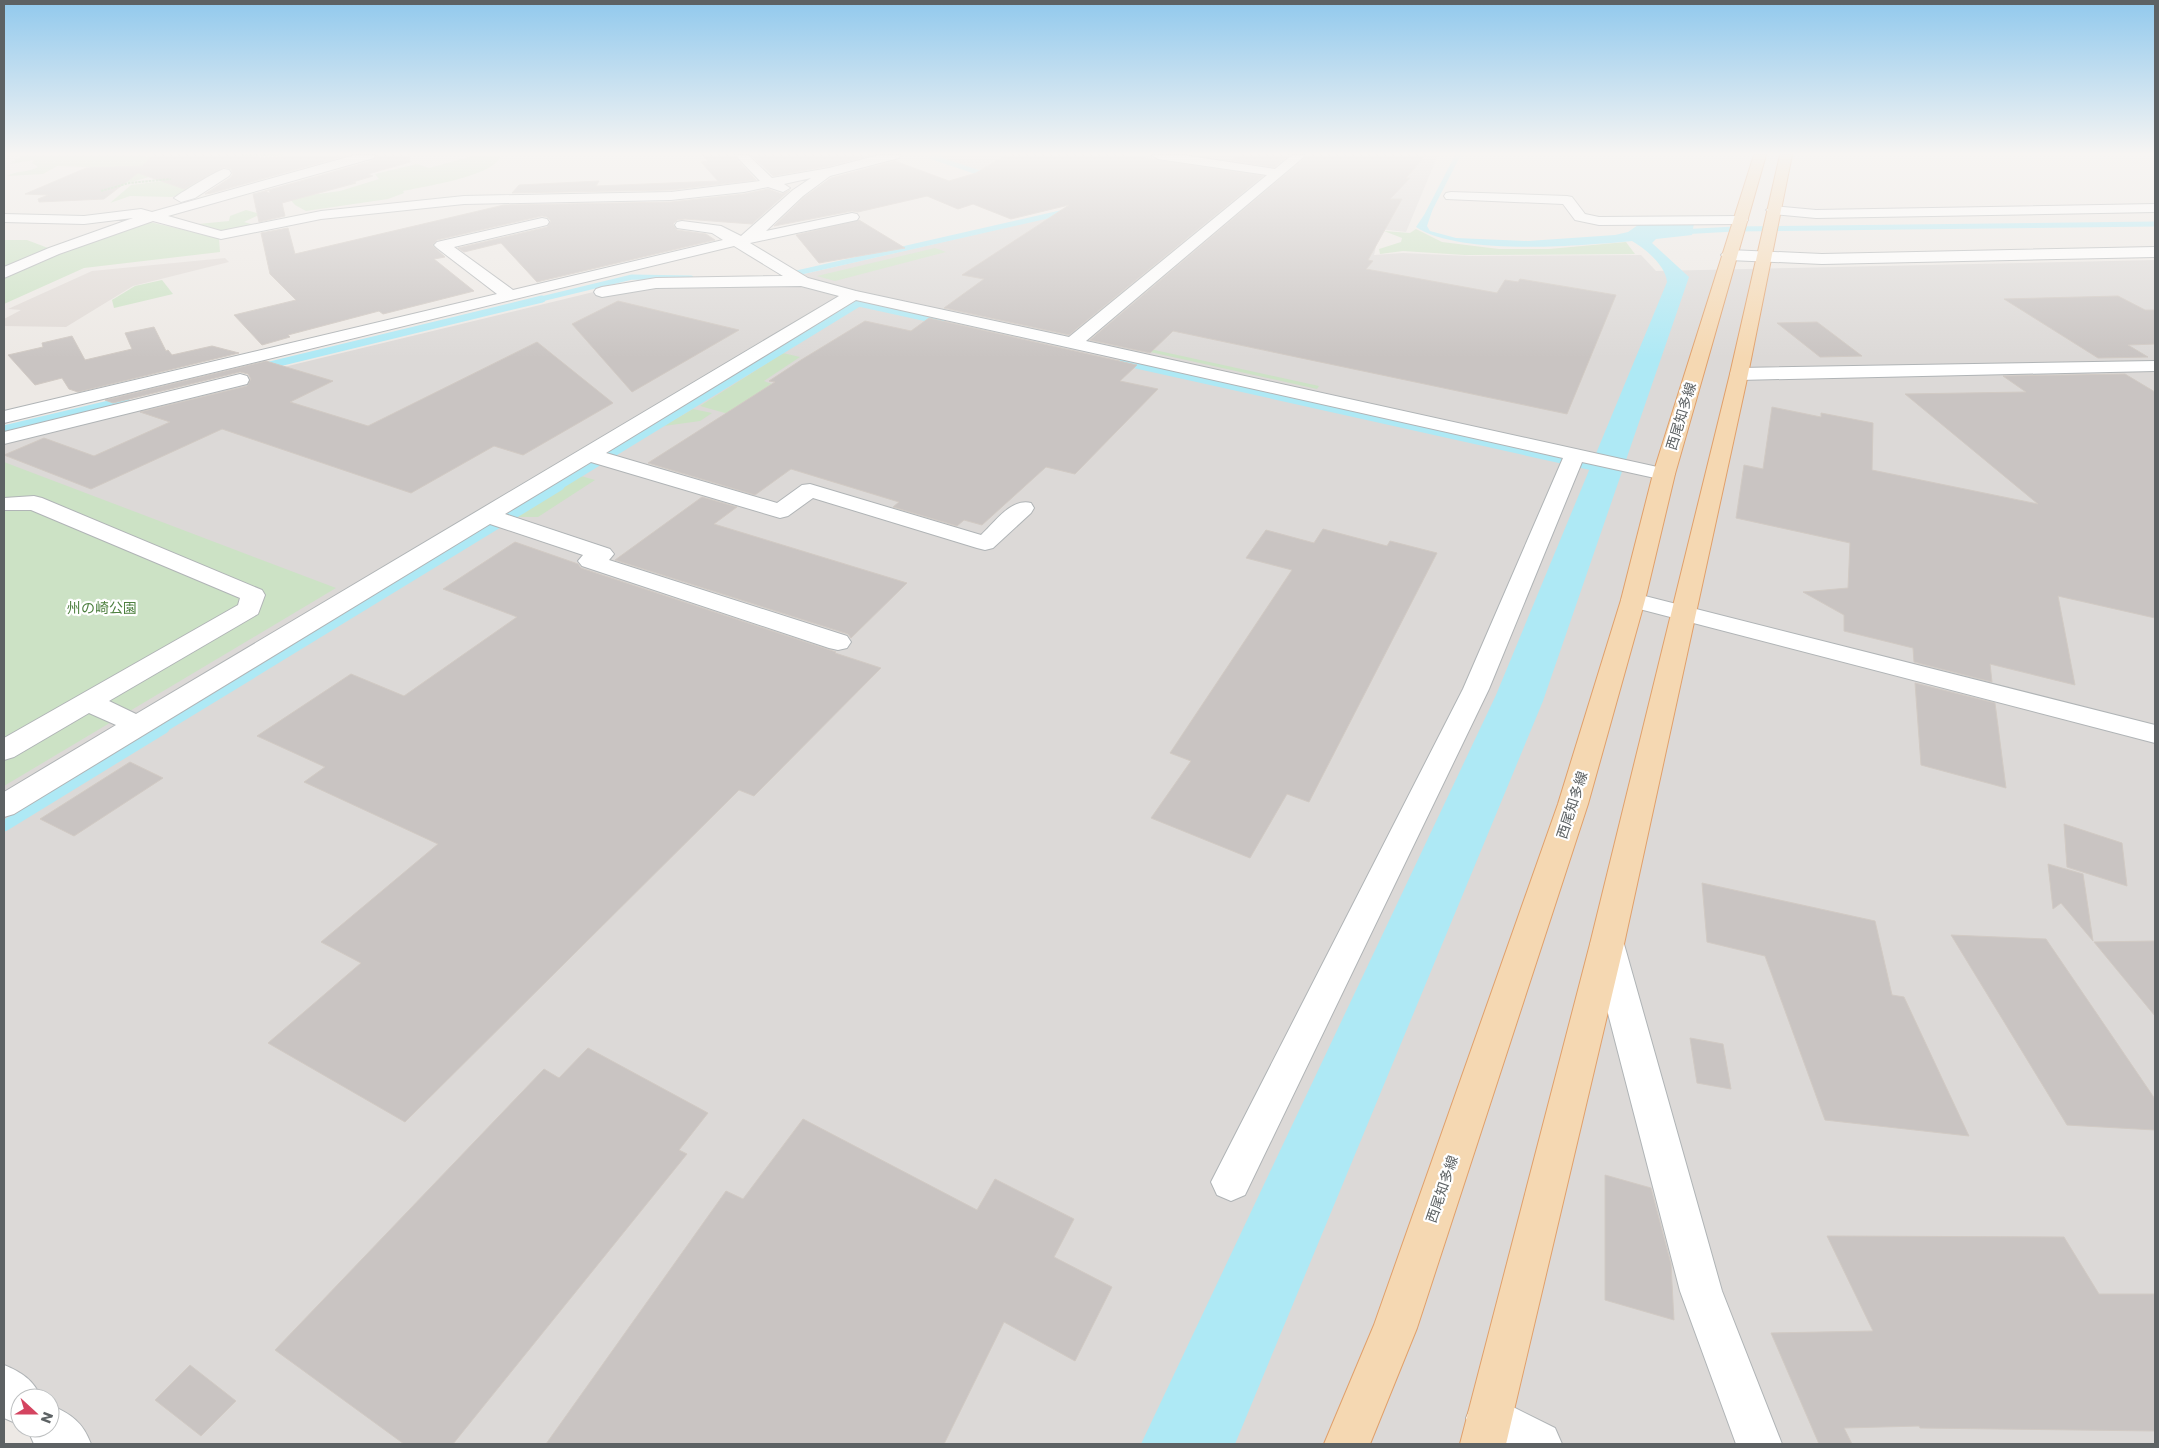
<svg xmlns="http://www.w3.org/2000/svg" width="2159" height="1448" font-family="Poppins,'Noto Sans JP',sans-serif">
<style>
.industrial{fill:#dcd9d7}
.education{fill:#e0dad6}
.green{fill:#cce2c5}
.water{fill:#aee9f5}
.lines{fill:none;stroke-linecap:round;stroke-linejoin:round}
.stream-far3{stroke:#aee9f5;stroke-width:5}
.stream-far2{stroke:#aee9f5;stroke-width:7}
.stream-far1{stroke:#aee9f5;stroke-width:9}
.stream{stroke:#aee9f5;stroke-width:11}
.building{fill:#c9c4c2;stroke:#d1cac4}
.minor-casing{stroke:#b0b4b6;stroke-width:2}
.major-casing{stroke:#e0a06b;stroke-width:2}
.path{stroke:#a8d0a8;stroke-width:2;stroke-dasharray:2.5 1;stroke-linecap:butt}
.minor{fill:#fff;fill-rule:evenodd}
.major{fill:#f5d8b2;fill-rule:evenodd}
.labels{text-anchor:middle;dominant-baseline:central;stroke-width:4.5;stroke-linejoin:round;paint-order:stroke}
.street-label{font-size:14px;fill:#5d6264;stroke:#fff}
.park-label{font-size:14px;fill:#4e8040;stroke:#fff}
</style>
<rect width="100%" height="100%" fill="#ede9e5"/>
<!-- industrial -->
<polygon class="industrial" points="946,155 1438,155 1406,232 1380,229 1374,255 1403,253 1469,256 1641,255 1656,271 2155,260 2155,1444 86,1444 50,1414 50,1398 31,1398 4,1376 4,435 643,280 778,280 1108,204 1000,178 938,157"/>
<!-- education -->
<polygon class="education" points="225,258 229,262 133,286 66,327 4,326 4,319 21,310 8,309 92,271"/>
<!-- green -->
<g class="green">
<path d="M25,155H146L144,157L193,155C171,168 145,182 119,183C107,184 92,176 81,173L90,167L57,166L43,174L7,176C17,170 28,173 38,167L32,163L34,160L10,164L13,162H11Z"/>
<path d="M476,155L500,157C494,176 422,187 403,191L404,193L388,199L306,211L295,205L289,198L340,191L379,179L375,174L417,164L429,168Z"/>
<polygon points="204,176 209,178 183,194 172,197 130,196 110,203 131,185"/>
<polygon points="246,210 261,214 244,222 255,225 223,233 198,224 229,221 230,216"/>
<path d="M150,222L219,238L220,252L84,268L4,304V279C50,257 99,230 150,222Z"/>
<polygon points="1416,229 1442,242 1499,249 1549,249 1626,242 1635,254 1465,255 1403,251 1380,254 1379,249 1401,242 1402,238 1384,231 1410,233"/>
<polygon points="4,240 27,240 48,248 4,268"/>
<polygon points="935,248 946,252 835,281 817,276"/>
<polygon points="162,280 173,294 114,308 112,300 135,286"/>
<polygon points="1109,340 1319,386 1317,389 1105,342"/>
<polygon points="783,353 800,357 764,381 772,384 735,408 757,422 700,406"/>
<polygon points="693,409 712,413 700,421 664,426"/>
<polygon points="4,462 336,588 4,786"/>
<polygon points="581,476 595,480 538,517 515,517"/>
</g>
<!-- water -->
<path class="water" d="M1435,202L1427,226L1430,231L1456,238L1528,241L1615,235L1628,232L1638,225L1694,223L1692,235L1656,239L1652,243L1689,277L1543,701L1235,1444H1141L1496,695L1667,282C1666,266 1646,249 1632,241C1579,246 1460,256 1416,227L1432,203Z"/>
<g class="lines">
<!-- stream-far3 -->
<g class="stream-far3">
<polyline points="938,155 932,157 989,176"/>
<polyline points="1428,213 1458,155"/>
<polyline points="1680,232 1734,229 2155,224"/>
<polyline points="788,275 1069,211"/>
<polyline points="537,300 632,277 691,278"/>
</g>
<!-- stream-far2 -->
<g class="stream-far2">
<polyline points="1123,362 1602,469"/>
<polyline points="262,367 542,299"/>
<polyline points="4,429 126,400"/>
<polyline points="558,487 859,303 941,321"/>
</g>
<!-- stream-far1 -->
<polyline class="stream-far1" points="162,729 560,486"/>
<!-- stream -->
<polyline class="stream" points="4,826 164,728"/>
</g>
<!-- building -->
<g class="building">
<polygon points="153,155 259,155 259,158 348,155 212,193 205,194 230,178 233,174 231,169 224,167 220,169 184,189 138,173 104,199 39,202 38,199 48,195 25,194 86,168 142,166"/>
<polygon points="377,155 409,155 410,162 368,174 373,176 353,182 356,183 282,203 285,216 259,222 253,194 265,191 270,193 269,190 265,191 375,160"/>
<polygon points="702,155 733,155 756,180 671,190 512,193 519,185 599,181 596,186 718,181 701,162 708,161"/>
<polygon points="751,155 872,155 829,166 773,176"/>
<polygon points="1006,155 1126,155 1263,176 1069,335 944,308 984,279 962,275 1069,205 1011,219 973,204 958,209 927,196 858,212 852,211 774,226 804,197 831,178 895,161 949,181 976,173"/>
<polygon points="1238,155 1289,155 1274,167 1231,160"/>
<polygon points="1308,155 1426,155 1406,178 1410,178 1390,199 1402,199 1368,260 1373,261 1366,269 1497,293 1505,280 1518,282 1520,279 1616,295 1567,414 1173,331 1150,353 1090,340"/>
<polygon points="768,189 782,194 790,190 752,224 685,219 677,220 673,224 677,230 706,234 715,240 545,280 537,282 501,243 464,252 458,248 547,227 551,221 547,217 542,216 437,240 433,244 433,246 445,257 434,259 474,291 383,314 379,311 288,335 290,337 262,345 234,315 296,300 270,274 261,233 288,228 295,254 504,205 671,202 744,194"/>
<polygon points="859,220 905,248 819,263 796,235"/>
<polygon points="2118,296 2145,310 2155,310 2155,344 2128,345 2148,357 2098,358 2004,299"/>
<polygon points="618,301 739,330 632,392 572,324"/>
<polygon points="929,318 1137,365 1120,381 1158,389 1075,474 1046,467 982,525 964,520 957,526 893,507 899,502 791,469 755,495 648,463 775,382 769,381 801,360 865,321 911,331"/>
<polygon points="1817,322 1862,356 1820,357 1777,323"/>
<polygon points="154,327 166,351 168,350 172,355 212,346 239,353 78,392 69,389 62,378 35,385 8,355 43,347 42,343 72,336 85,360 132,349 125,333"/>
<polygon points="537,342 613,403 523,455 494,446 411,493 222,429 91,489 4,455 44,438 94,456 170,422 140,412 247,386 251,379 248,374 240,372 113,403 105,400 266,361 333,381 290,402 368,426"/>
<polygon points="2125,374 2155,392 2155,618 2058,596 2075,685 1990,664 1992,682 1914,662 1913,648 1844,631 1844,615 1803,592 1848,588 1850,543 1736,518 1744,465 1763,469 1772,407 1821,417 1821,413 1873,423 1872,470 2038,504 1905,394 2026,392 2003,376"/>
<polygon points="702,497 737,507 714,524 907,583 851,638 848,634 615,560"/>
<polygon points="1323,529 1387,546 1390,541 1437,553 1309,802 1287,794 1250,858 1151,818 1191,761 1170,753 1292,570 1246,558 1266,530 1314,543"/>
<polygon points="515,542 578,564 581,568 836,652 835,653 881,668 754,796 739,790 405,1122 268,1043 361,963 321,942 438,844 304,782 325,767 257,736 351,674 404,696 517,617 443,589"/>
<polygon points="1915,683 1995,703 2006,788 1921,765"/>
<polygon points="130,762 163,778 74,836 40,819"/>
<polygon points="2064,824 2122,843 2127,886 2067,867"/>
<polygon points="2048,864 2083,874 2093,941 2061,903 2053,909"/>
<polygon points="1702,883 1875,921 1892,995 1904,997 1969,1136 1825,1120 1765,956 1707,942"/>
<polygon points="1951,935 2046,939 2155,1099 2155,1130 2067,1125"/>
<polygon points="2155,941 2155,1016 2094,942"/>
<polygon points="1690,1038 1723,1044 1731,1089 1697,1083"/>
<polygon points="588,1048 708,1113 679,1150 687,1154 453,1444 404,1444 275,1350 544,1069 559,1078"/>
<polygon points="803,1119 977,1210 995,1179 1074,1219 1054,1257 1112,1287 1075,1361 1004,1322 944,1444 546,1444 726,1191 743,1199"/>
<polygon points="1605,1175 1651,1188 1671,1264 1674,1320 1605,1300"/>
<polygon points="1827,1236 2064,1237 2099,1294 2155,1294 2155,1431 1920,1428 1919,1426 1844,1428 1852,1444 1819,1444 1771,1333 1873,1331"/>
<polygon points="190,1365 236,1401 201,1436 155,1400"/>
</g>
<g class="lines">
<defs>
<g id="minor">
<path d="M355,155H375L374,158L168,216L221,231L321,211L464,196L671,192L760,181L735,155H748L772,178L829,168L879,155H900L899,158L830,176L803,196L766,231L852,213L857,214L859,217L857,220L750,243L808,278L856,291L1069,337L1267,175L1158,159L1152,155H1183L1275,169L1292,155H1306L1086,341L1671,470L1675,474L1671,478L1664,480L1582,462L1489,689L1245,1195L1231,1201L1217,1195L1211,1182L1463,689L1563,458L856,300L606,453L777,503L802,485L810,484L981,535C995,522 1011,498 1031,503L1034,508L1031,513L993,548L985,550L977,548L813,498L788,516L780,518L591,462L505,514L610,549L614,554L609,560L847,636L851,642L847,648L838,650L829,648L582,566L578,561L583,555L490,524L14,814L4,817V792L116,725L89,713L14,757L4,760V738L238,605L240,598L31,510H4V498L34,496L42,498L262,590L265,595L258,614L109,701L136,714L839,296L801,286L656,288L602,297L596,295L594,292L596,289L602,287L656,278L783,276L734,246L4,423V411L497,294L437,248L434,245L437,242L542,218L547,219L549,222L547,225L454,247L513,290L723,240L712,233L677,228L675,225L677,222L682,221L721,226L741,236L793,190L811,178L784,184L790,188L783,192L768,187L744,192L671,200L464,204L321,219L221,239L153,221L59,254L4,278V267L49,248L133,218L84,224L4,222V214L84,216L141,209L152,212Z"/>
<path d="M224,169L229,170L231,173L229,176L195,198L181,202L174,198C177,195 218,170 224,169Z"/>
<polygon points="1451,192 1567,196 1572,197 1585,214 1599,217 1741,216 1746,217 1748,220 1746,223 1741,224 1599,225 1575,220 1563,204 1446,199 1444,196 1446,193"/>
<polygon points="2155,204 2155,212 1816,218 1773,214 1766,210 1773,206 1816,210"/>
<polygon points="2155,247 2155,257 1822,264 1729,260 1724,258 1721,255 1724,252 1729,250 1822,254"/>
<polygon points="2155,361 2155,371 1739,380 1732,378 1730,374 1732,370 1739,368"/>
<polygon points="240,374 247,376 249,380 247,384 4,444 4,432"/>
<polygon points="1633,593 2155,725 2155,743 1624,605 1621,600 1624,595"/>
<polygon points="1607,931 1619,935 1624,944 1722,1291 1782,1444 1736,1444 1680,1291 1590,944 1595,935"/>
<path d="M4,1365C21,1372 34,1380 41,1398H20V1425L4,1418Z"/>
<polygon points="1489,1395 1555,1428 1562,1444 1492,1444 1473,1434 1466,1418 1473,1402"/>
<path d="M50,1405C71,1414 83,1422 91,1444H34L27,1428H50Z"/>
</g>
<g id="major">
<polygon points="1754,155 1766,155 1675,474 1645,600 1588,804 1417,1328 1370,1444 1324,1444 1374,1325 1558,804 1621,600 1653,474"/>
<polygon points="1780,155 1792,155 1748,374 1624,944 1506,1444 1460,1444 1590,944 1730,374"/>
</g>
</defs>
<!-- minor casing -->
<use href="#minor" class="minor-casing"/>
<!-- major casing -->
<use href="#major" class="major-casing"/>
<!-- path -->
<g class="path">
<polyline points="242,155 283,155"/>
<polyline points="101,191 129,183 171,179"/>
</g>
<!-- minor -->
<use href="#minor" class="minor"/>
<!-- major -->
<use href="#major" class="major"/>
</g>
<!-- sky -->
<linearGradient id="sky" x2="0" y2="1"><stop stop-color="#91c9ed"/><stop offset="0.43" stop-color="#f7f5f3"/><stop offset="1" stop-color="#f7f5f3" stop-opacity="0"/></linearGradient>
<rect width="2159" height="358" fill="url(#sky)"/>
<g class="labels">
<!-- street labels -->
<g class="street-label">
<text transform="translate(1681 416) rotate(-73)">西尾知多線</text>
<text transform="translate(1572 805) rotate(-72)">西尾知多線</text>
<text transform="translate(1442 1189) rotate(-71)">西尾知多線</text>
</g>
<!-- park labels -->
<g class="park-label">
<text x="102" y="608">州の崎公園</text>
</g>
</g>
<!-- border -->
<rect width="2159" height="1448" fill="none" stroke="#5d6264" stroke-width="10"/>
<!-- north arrow -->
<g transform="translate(35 1413) rotate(111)"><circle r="24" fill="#ffffff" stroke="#bec0c1"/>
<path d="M0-4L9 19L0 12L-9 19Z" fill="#d44460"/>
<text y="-8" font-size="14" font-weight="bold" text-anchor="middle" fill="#5d6264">N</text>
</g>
</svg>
